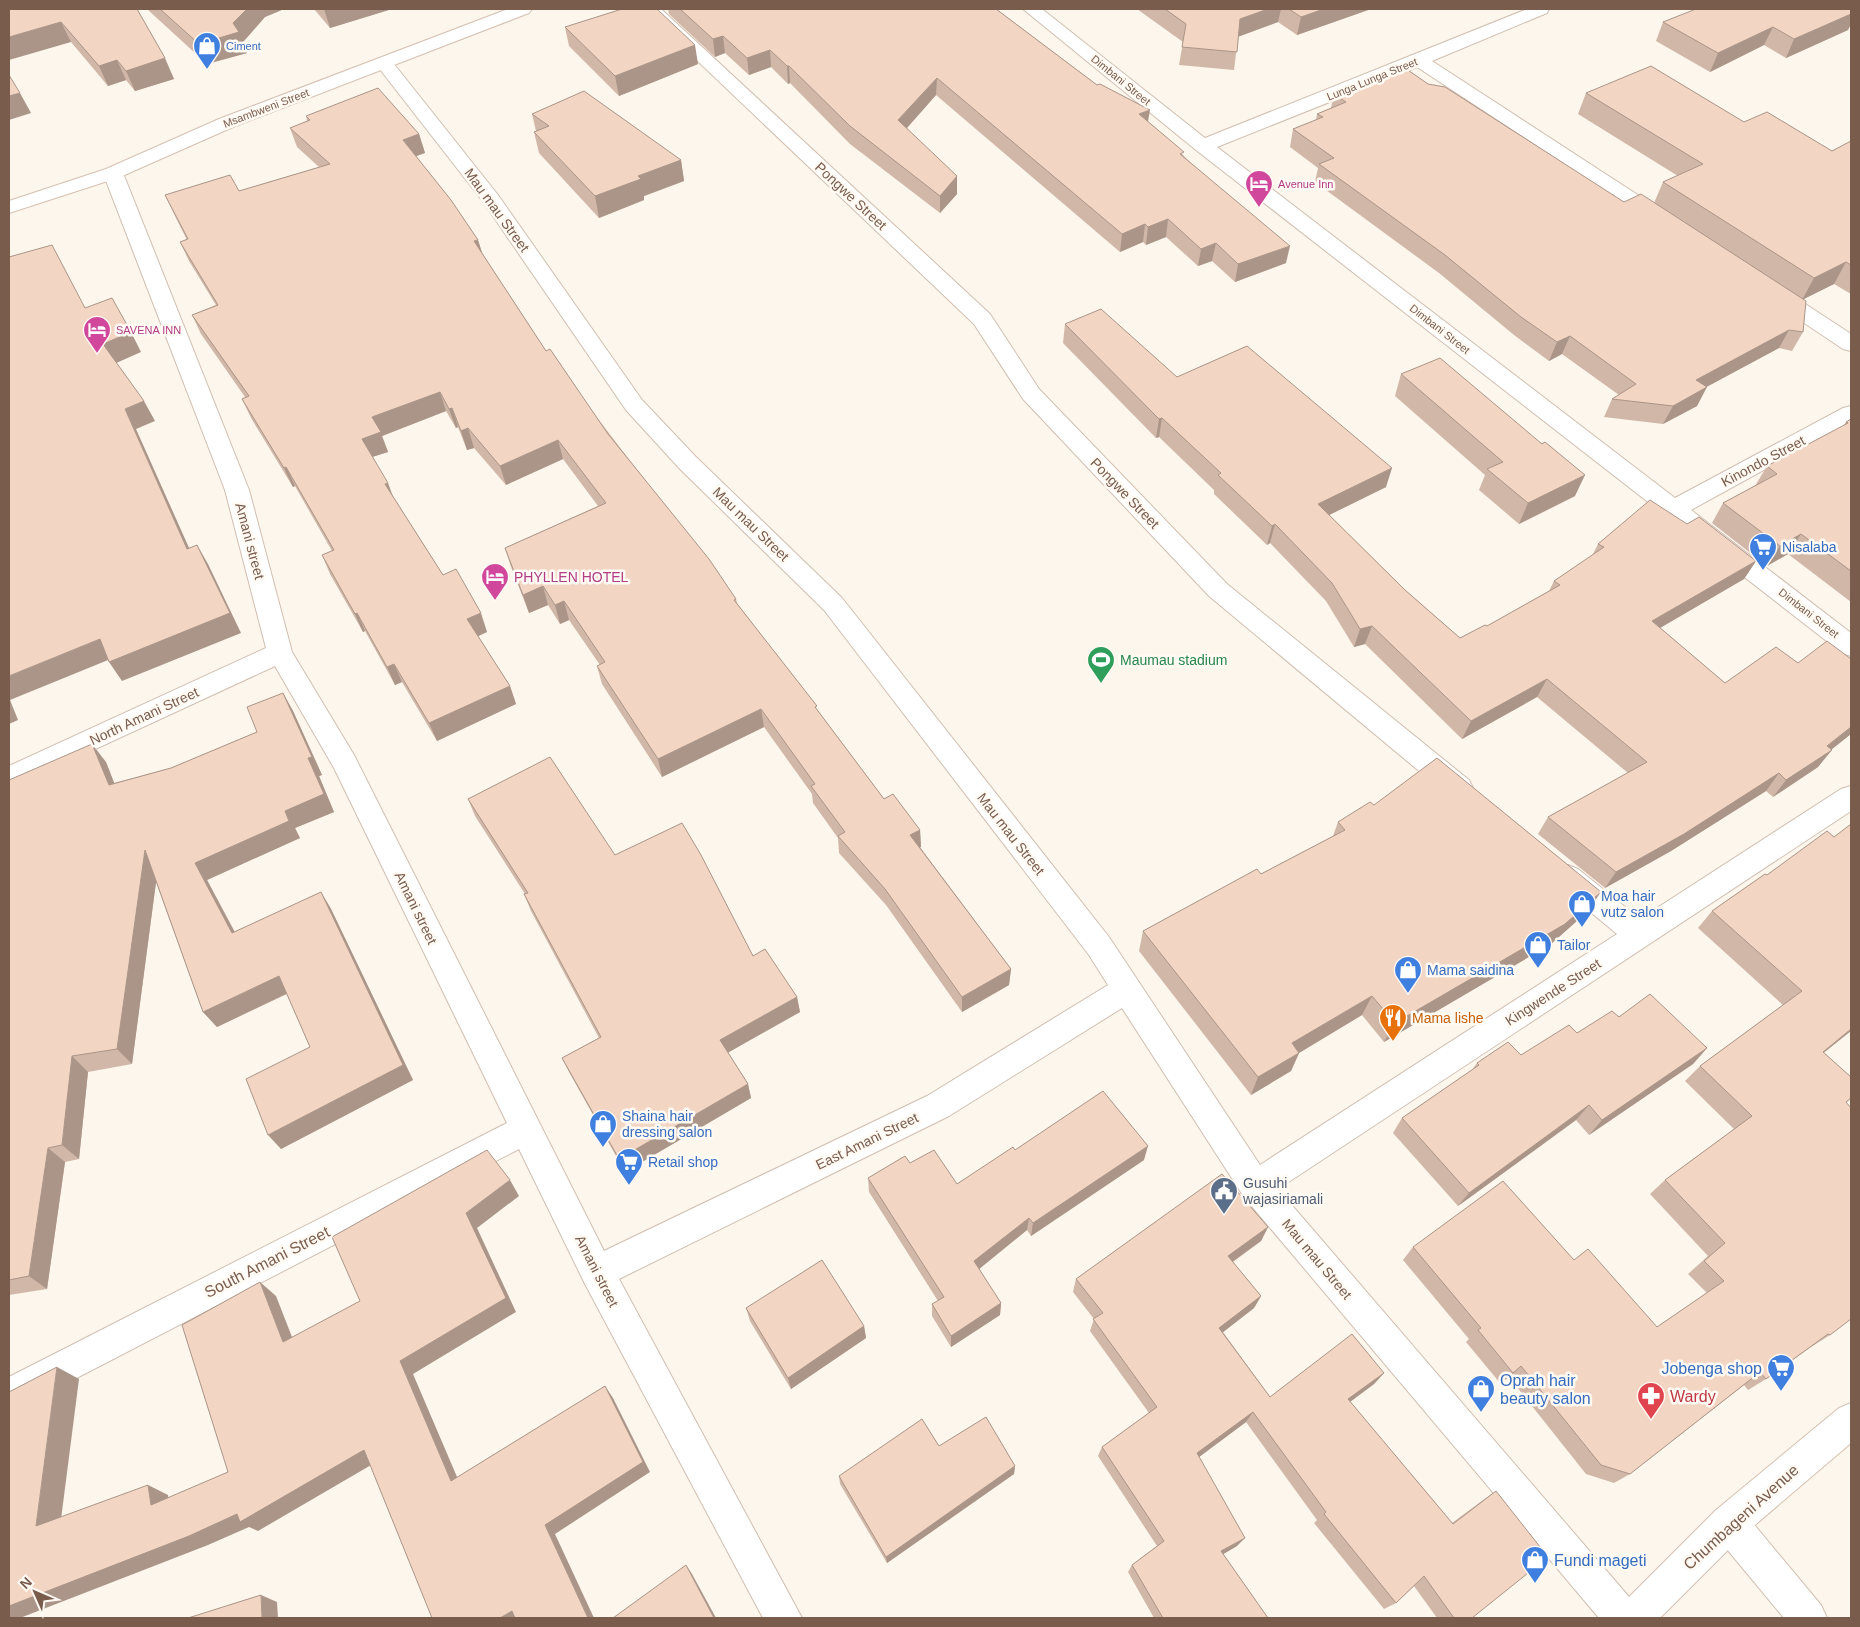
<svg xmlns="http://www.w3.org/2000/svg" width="1860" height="1627" font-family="Arial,sans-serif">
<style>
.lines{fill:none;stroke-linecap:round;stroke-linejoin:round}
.street-casing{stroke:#d1beb0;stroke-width:2}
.secondary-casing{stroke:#d6c0b0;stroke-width:2}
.street{fill:#fff;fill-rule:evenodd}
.secondary{fill:#fff;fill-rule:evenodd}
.wall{fill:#d1b7a8}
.shaded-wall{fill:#aa9588}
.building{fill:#f3d5c3;stroke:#aa9588}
.labels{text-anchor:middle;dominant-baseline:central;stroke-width:5;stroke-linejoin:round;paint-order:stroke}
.far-shop-label{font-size:11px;fill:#366cbe;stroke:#fffaf3;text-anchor:start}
.far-street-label{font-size:11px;fill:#7a5c4d;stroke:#fffaf3}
.far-hotel-label{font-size:11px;fill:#b23c85;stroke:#fffaf3;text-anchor:start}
.street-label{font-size:14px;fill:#7a5c4d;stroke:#fffaf3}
.shop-label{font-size:14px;fill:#366cbe;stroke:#fffaf3;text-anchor:start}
.hotel-label{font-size:14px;fill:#b23c85;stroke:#fffaf3;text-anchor:start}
.leisure-label{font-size:14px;fill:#27864d;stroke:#fffaf3;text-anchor:start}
.food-label{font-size:14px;fill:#c56008;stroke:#fffaf3;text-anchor:start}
.service-label{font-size:14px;fill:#4e5e75;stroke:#fffaf3;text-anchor:start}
.near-street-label{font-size:16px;fill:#7a5c4d;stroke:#fffaf3}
.near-shop-label{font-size:16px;fill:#366cbe;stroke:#fffaf3;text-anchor:start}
.near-health-label{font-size:16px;fill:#be3a42;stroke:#fffaf3;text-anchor:start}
</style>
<rect width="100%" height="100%" fill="#fdf6ec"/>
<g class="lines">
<defs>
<g id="street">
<polygon points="643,9 661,9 990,314 1039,389 1227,584 1469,780 1473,788 1469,796 1459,799 1449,796 1209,596 1023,399 974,324"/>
<polygon points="1023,9 1042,9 1205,138 1527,9 1549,9 1547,13 1432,61 1670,216 1673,220 1670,224 1663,226 1656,224 1417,67 1217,147 1675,498 1843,408 1851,406 1851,422 1691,510 1851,633 1851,656 1842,653 1196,150"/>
<polygon points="384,58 390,59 498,195 642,400 696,457 842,598 1109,937 1260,1165 1617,934 1558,885 1554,877 1558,869 1568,865 1578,869 1640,919 1841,789 1851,786 1851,811 1278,1189 1636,1605 1642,1618 1599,1618 1244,1197 1122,1008 949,1116 619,1279 802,1618 763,1618 585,1284 519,1149 9,1413 9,1377 507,1123 334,768 275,666 9,789 9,766 266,648 225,490 103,173 106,169 120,169 123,173 249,490 292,652 354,755 604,1251 927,1096 1108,985 1089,955 824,610 680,469 626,410 484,203 375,63 378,59"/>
<polygon points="1774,287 1781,288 1851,334 1851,351 1843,349 1767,298 1764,293 1767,288"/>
<polygon points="1729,1505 1742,1510 1821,1605 1827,1618 1784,1618 1716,1536 1711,1523 1716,1510"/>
</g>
<g id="secondary">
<polygon points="508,9 532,9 529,13 233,127 120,177 9,213 9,201 106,169 219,119"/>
<polygon points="1851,1403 1851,1443 1742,1536 1660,1618 1615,1618 1621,1605 1716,1510 1839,1408"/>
</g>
</defs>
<!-- street casing -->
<use href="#street" class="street-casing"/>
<!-- secondary casing -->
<use href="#secondary" class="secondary-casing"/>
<!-- street -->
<use href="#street" class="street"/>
<!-- secondary -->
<use href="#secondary" class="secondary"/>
</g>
<!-- wall -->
<g class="wall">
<polygon points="9,9 137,9 174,79 135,91 126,80 108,86 71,42"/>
<polygon points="147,9 284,9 265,17 243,42 247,53 207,64"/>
<polygon points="314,9 392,9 330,28"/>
<polygon points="668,9 996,9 1097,85 1148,122 1184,156 1286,263 1235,282 1212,261 1198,266 1166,237 1146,245 1143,242 1120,252 936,95 907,128 957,194 940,213 850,144 790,83 788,84 771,67 749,75 725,53 715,57 669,14"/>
<polygon points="1137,9 1371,9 1297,35 1278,22 1238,37 1234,70 1179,65 1183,42"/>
<polygon points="1851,9 1851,24 1848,30 1786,58 1764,45 1710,72 1656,41 1663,22"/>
<polygon points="565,27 698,64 619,96 569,46"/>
<polygon points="1428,84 1624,202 1654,203 1663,182 1678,176 1578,114 1586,93 1744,122 1832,151 1851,141 1851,294 1834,284 1803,299 1803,332 1792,351 1779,348 1706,387 1697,406 1663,424 1604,417 1612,399 1619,395 1562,354 1549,361 1514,335 1439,273 1315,182 1318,168 1290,147 1293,129 1316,120 1317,114 1331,108 1334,94"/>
<polygon points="532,114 681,160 684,181 644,196 644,200 599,218 539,153 534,132 536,131"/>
<polygon points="306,116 419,134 425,153 416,156 478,240 482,253 546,351 736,599 737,603 884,799 920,830 921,847 920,847 1011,969 1009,985 962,1012 886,905 839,853 838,838 813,803 812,794 764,727 662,777 602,684 597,666 600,665 569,620 560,624 548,605 529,613 511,567 505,548 598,506 563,459 506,485 474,448 467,450 458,427 456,428 446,411 382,436 388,452 372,457 392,495 443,575 487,632 478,636 510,686 516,704 437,741 402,682 395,685 365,631 363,632 330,574 322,555 332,551 295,486 293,487 251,418 242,399 245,397 201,334 192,315 216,305 189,261 180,242 187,240 174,214 165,195 239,191 319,167 297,147 290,128 307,121"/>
<polygon points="1065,324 1177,377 1386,487 1329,515 1405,590 1460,638 1487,626 1549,591 1554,581 1592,556 1598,544 1687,524 1756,561 1744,579 1660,628 1725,683 1798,663 1851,659 1851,734 1831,749 1818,767 1773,797 1766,791 1671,851 1605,888 1538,834 1548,817 1628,773 1537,697 1462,739 1365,644 1354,647 1326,601 1270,543 1267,545 1214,494 1214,490 1159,437 1156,438 1063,343"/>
<polygon points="1401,374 1575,496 1519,524 1479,490 1485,475 1395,396"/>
<polygon points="1851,419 1851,602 1788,554 1767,566 1712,523 1723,503 1755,486 1767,466 1843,426 1846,422"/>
<polygon points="283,693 293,711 322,775 319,776 334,812 295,828 300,838 207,880 235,932 321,892 331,909 413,1080 281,1149 310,1047 287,994 217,1027 203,1012 156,882 132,1064 88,1072 79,1159 65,1162 47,1289 9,1295 9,780 106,762 114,783 171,768 257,732"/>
<polygon points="468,799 615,855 753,956 797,997 800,1012 728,1052 748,1084 751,1098 625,1172 569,1072 562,1058 599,1038 531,911 524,894 525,894 475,816"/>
<polygon points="1374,805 1587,912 1551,944 1384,1042 1362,1015 1299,1053 1291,1071 1251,1095 1139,951 1143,931 1261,874 1333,836 1338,822"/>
<polygon points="1765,874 1824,1053 1851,1077 1851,1098 1847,1102 1830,1335 1811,1347 1766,1379 1748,1390 1744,1385 1630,1474 1614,1483 1586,1474 1509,1377 1500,1383 1466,1342 1469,1339 1403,1260 1413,1247 1574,1260 1657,1327 1707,1293 1688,1274 1708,1256 1650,1194 1665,1180 1734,1129 1685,1081 1700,1066 1783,1005 1698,928 1712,911"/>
<polygon points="1619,1017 1707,1048 1693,1064 1589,1135 1576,1120 1458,1206 1393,1133 1402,1118 1472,1070 1477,1063 1521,1055"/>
<polygon points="1015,1150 1144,1160 1031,1236 1027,1230 979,1269 1001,1303 1000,1315 951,1347 932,1316 932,1304 938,1301 869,1192 868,1178 957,1184"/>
<polygon points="1268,1227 1261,1241 1233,1262 1261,1296 1254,1308 1223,1332 1270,1397 1384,1373 1374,1384 1350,1402 1452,1523 1483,1500 1496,1491 1472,1618 1437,1618 1414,1586 1396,1603 1384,1609 1314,1523 1317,1520 1246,1422 1199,1457 1237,1546 1223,1554 1268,1618 1154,1618 1128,1572 1132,1565 1157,1546 1098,1456 1102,1447 1149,1413 1090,1331 1094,1319 1073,1292 1076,1279"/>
<polygon points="746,1308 864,1326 866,1338 791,1389 750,1321"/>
<polygon points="939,1446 1015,1466 1014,1474 887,1563 840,1484 839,1476"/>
</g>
<!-- shaded-wall -->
<g class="shaded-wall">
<polygon points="247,9 284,9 265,17 243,42 247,53 207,64 199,44 233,23"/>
<polygon points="324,9 392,9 330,28"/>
<polygon points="1268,9 1281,9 1278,22 1237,37 1240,19"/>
<polygon points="1324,9 1371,9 1297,35 1301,17"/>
<polygon points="1851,14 1851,24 1848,30 1786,58 1794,39"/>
<polygon points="61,22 71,42 9,60 9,37"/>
<polygon points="1773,27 1764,45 1710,72 1718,53"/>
<polygon points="723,36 725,53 715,57 713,39"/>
<polygon points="695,45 698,64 619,96 615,76"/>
<polygon points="770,50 771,67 749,75 747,58"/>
<polygon points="165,58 174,79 135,91 126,71"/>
<polygon points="117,60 126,80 108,86 99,66"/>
<polygon points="787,66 789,66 790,83 788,84"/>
<polygon points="937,78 936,95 898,138 898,120"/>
<polygon points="20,93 31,113 9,120 9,96"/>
<polygon points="1150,110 1147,127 1139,114"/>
<polygon points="419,134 425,153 408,159 403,140"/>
<polygon points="681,160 684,181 644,196 644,200 599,218 595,196 638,176"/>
<polygon points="957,176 957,194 940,213 940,196"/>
<polygon points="1168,219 1166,237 1146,245 1148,227"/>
<polygon points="1145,224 1143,242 1120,252 1122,234"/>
<polygon points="478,240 484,259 474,241"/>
<polygon points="1216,243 1212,261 1198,266 1201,249"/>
<polygon points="1290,246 1286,263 1235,282 1238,264"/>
<polygon points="1846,262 1834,284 1802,300 1814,278"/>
<polygon points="1789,330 1779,348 1686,398 1696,380"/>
<polygon points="131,332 141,352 114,364 103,344"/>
<polygon points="1570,336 1562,354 1549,361 1557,342"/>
<polygon points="1707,387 1697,406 1663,424 1673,406"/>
<polygon points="440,392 446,411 382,436 388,452 369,458 362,439 372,417"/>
<polygon points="144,401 155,421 136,429 198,568 187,549 125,409"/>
<polygon points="452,408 458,427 456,428 449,409"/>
<polygon points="1162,418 1159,437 1156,438 1159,419"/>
<polygon points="468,428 474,448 467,450 461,431"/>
<polygon points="558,440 563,459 506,485 500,466"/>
<polygon points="286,467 295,486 293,487 284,468"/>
<polygon points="1392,468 1386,487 1313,523 1318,504"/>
<polygon points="1585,475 1575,496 1519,524 1528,503"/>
<polygon points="388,483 395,502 385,484"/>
<polygon points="1275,524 1270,543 1267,545 1272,526"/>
<polygon points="1801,534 1788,554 1767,566 1780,546"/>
<polygon points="197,545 208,564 241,633 122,681 109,662"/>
<polygon points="1756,561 1744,579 1641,639 1652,621"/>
<polygon points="543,586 548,605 529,613 523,595"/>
<polygon points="564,601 569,620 560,624 555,605"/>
<polygon points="357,613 365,631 363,632 355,614"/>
<polygon points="481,613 487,632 474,638 467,619"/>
<polygon points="1372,626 1365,644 1354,647 1360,629"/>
<polygon points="100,639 113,658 10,700 18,720 9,724 9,676"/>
<polygon points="394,664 402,682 395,685 387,667"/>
<polygon points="1547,679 1537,697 1462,739 1471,721"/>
<polygon points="510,686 516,704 437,741 429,723"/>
<polygon points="283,693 293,711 322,775 319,776 334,812 295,828 300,838 207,880 244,950 232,933 195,863 285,811 308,758"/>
<polygon points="761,709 764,727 662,777 658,759"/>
<polygon points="1851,727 1851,734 1826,754 1832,750 1818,767 1773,797 1786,780"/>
<polygon points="92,744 106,762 122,803 109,785"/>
<polygon points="1779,773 1766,791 1671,851 1605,888 1616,872"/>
<polygon points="920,830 921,847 911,851 910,835"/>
<polygon points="145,850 158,867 132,1064 117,1049"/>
<polygon points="321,892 331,909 413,1080 281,1149 268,1135 403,1065"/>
<polygon points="1601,892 1587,912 1551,944 1384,1042 1395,1023"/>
<polygon points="1011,969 1009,985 962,1012 962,997"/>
<polygon points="279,976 290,992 217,1027 203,1012"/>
<polygon points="1372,996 1362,1015 1284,1062 1292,1043"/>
<polygon points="797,997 800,1012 724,1055 720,1040"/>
<polygon points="1851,1029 1851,1031 1806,1067 1823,1052"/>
<polygon points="1707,1048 1693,1064 1589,1135 1602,1120"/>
<polygon points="1299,1053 1291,1071 1251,1095 1258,1077"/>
<polygon points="72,1056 88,1072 79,1159 62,1145"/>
<polygon points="748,1084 751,1098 625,1172 619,1159"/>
<polygon points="1589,1105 1576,1120 1458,1206 1469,1193"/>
<polygon points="1148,1146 1144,1160 1031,1236 1033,1223"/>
<polygon points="48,1148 65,1162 47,1289 29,1276"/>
<polygon points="510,1180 519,1196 477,1228 516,1312 413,1374 463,1491 451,1481 400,1361 466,1213"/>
<polygon points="1029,1218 1027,1230 973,1274 974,1261"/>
<polygon points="1268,1227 1261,1241 1222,1269 1228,1256"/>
<polygon points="260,1282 276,1296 299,1355 283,1342"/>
<polygon points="1261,1296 1254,1308 1213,1340 1219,1328"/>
<polygon points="1001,1303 1000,1315 951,1347 951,1336"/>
<polygon points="864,1326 866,1338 791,1389 788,1378"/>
<polygon points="1521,1366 1509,1377 1500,1383 1513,1373"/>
<polygon points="57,1367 79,1379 59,1535 36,1526"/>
<polygon points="1384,1373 1374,1384 1339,1410 1348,1399"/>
<polygon points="605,1386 613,1398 650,1472 555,1534 594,1618 588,1618 545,1525"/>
<polygon points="1253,1412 1246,1422 1191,1463 1197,1453"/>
<polygon points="364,1450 378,1461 258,1531 249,1527 208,1545 20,1618 9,1618 9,1606"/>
<polygon points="1015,1466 1014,1474 887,1563 886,1557"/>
<polygon points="148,1485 168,1495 171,1514 151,1505"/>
<polygon points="1245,1538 1237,1546 1215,1559 1221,1551"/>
<polygon points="686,1565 692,1574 716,1618 714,1618"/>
<polygon points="261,1595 277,1602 278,1618 262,1618"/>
<polygon points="512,1611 522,1618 500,1618"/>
</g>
<!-- building -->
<g class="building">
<polygon points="9,9 137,9 165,58 126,71 117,60 99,66 61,22 9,37"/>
<polygon points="160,9 247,9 233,23 239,32 199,44"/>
<polygon points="622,9 657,9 695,45 615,76 565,27"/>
<polygon points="680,9 996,9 1097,85 1100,84 1150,110 1139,114 1184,152 1180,154 1290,246 1238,264 1216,243 1201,249 1168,219 1148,227 1145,224 1122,234 937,78 898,120 957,176 940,196 850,126 789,66 787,66 770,50 747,58 723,36 713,39"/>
<polygon points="1165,9 1268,9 1240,19 1237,52 1182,47 1186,24"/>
<polygon points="1289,9 1324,9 1301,17"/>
<polygon points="1696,9 1851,9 1851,14 1794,39 1773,27 1718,53 1663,22"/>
<polygon points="1651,66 1744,122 1767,112 1832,151 1851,141 1851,265 1846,262 1814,278 1663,182 1703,164 1586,93"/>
<polygon points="1405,68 1428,84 1445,87 1624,202 1641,194 1806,301 1803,332 1789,330 1696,380 1707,387 1673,406 1612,399 1636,384 1570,336 1557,342 1521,317 1445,255 1319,164 1334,158 1293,129 1323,117 1317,114 1346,102 1334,94"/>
<polygon points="9,75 20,93 9,96"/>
<polygon points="378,88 419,134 403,140 451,200 478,240 474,241 546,351 550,349 608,434 709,559 736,599 734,600 817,706 815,707 884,799 893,794 920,830 910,835 1011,969 962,997 885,889 838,836 845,832 811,786 815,784 761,709 658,759 597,666 605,662 564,601 555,605 543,586 523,595 505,548 606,503 558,440 500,466 468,428 461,431 452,408 449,409 440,392 372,417 381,432 362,439 388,483 385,484 443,575 456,569 481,613 467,619 510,686 429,723 394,664 387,667 357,613 355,614 322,555 334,550 286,467 284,468 242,399 249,396 192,315 218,305 180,242 188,239 165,195 230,175 239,191 330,164 290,128 310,120 306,116"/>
<polygon points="584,91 681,160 638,176 641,179 595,196 534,132 549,126 532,114"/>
<polygon points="52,245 85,308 112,298 131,332 103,344 144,401 125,409 187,549 197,545 230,613 109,662 100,639 9,676 9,257"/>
<polygon points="1101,309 1177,377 1247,346 1392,468 1318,504 1405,590 1460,638 1485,625 1487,626 1560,585 1554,581 1604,547 1598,544 1650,500 1687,524 1699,517 1756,561 1652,621 1725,683 1776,647 1798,663 1827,641 1851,659 1851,727 1827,746 1832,750 1786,780 1779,773 1684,834 1616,872 1548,817 1647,762 1547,679 1471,721 1372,626 1360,629 1332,583 1275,524 1272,526 1218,475 1221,473 1162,418 1159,419 1065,324"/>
<polygon points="1440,358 1542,444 1545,442 1585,475 1528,503 1487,469 1503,462 1401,374"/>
<polygon points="1851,419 1851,571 1801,534 1780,546 1723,503 1777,474 1767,466 1848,423 1846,422"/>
<polygon points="283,693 312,757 308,758 324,794 285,811 289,821 195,863 232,933 321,892 403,1065 268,1135 246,1079 310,1047 279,976 203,1012 145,850 117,1049 72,1056 62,1145 48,1148 29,1276 9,1280 9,780 92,744 109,785 171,768 257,732 247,707"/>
<polygon points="550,757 615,855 682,823 701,855 753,956 765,949 797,997 720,1040 748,1084 619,1159 562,1058 601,1037 524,894 528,893 468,799"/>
<polygon points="1437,758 1601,892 1565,924 1395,1023 1372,996 1292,1043 1299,1053 1258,1077 1143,931 1257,869 1261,874 1345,830 1338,822 1370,802 1374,805"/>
<polygon points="1851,824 1851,1029 1823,1052 1851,1077 1851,1098 1846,1102 1851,1108 1851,1319 1830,1335 1828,1334 1766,1379 1760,1372 1630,1474 1601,1465 1521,1366 1513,1373 1478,1330 1481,1328 1413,1247 1503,1181 1574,1260 1588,1249 1657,1327 1724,1281 1704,1261 1725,1243 1665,1180 1752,1116 1700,1066 1802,991 1712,911 1765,874 1767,875 1827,831 1834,837"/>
<polygon points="1650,994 1707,1048 1602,1120 1589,1105 1469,1193 1402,1118 1479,1065 1477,1063 1508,1042 1521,1055 1569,1025 1577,1033 1612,1011 1619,1017"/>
<polygon points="1103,1091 1148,1146 1033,1223 1029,1218 974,1261 1001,1303 951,1336 932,1304 944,1297 868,1178 905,1156 910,1163 934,1150 957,1184 1013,1147 1015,1150"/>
<polygon points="487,1150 510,1180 466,1213 506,1298 400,1361 451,1481 605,1386 643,1462 545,1525 588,1618 515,1618 512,1611 500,1618 432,1618 364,1450 240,1522 237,1514 189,1536 9,1606 9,1392 57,1367 36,1526 148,1485 151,1505 228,1472 182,1325 260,1282 283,1342 360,1301 332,1237"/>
<polygon points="1222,1174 1268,1227 1228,1256 1261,1296 1219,1328 1270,1397 1352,1334 1384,1373 1348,1399 1453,1524 1496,1491 1548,1557 1472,1618 1454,1618 1424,1576 1396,1603 1324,1514 1326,1512 1253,1412 1197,1453 1245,1538 1221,1551 1268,1618 1163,1618 1132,1565 1164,1541 1102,1447 1157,1407 1093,1319 1103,1313 1076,1279"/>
<polygon points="822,1260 864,1326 788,1378 746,1308"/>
<polygon points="986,1417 1015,1466 886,1557 839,1476 922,1419 939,1446"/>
<polygon points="686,1565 714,1618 613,1618"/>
<polygon points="261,1595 262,1618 188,1618"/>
</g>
<!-- icons -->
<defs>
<symbol id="shop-pin" viewBox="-11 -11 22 30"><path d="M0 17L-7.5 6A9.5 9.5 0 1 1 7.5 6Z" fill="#3f7fe0" stroke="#fffaf3"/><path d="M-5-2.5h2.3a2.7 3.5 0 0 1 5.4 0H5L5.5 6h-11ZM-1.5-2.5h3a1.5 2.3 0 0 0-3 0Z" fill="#fff"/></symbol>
<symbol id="hotel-pin" viewBox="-11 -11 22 30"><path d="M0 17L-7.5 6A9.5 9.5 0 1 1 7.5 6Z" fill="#d1479c" stroke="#fffaf3"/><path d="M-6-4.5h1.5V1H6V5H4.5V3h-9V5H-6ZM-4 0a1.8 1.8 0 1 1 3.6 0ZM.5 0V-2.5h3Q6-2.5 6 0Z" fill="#fff"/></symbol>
<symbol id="supermarket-pin" viewBox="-11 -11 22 30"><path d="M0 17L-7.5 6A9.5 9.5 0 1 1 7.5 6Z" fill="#3f7fe0" stroke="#fffaf3"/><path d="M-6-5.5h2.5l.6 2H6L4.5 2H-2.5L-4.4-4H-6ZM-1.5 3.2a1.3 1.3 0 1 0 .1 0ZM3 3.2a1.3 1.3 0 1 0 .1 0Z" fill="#fff"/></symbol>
<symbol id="stadium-pin" viewBox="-11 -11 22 30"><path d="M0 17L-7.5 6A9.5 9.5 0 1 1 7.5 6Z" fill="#2e9e5b" stroke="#fffaf3"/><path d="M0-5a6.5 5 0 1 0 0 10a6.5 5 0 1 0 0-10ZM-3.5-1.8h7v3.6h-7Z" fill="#fff"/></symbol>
<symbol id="restaurant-pin" viewBox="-11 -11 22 30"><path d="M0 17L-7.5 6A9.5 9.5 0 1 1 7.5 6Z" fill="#e8710a" stroke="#fffaf3"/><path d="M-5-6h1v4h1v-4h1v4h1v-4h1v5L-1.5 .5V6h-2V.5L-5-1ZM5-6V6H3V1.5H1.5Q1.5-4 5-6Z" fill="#fff"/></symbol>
<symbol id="civic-pin" viewBox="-11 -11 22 30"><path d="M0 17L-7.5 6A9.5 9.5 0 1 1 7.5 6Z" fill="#5c6f8a" stroke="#fffaf3"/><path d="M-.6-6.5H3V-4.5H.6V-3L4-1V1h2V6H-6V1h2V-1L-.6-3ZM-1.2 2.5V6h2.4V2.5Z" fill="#fff"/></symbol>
<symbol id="pharmacy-pin" viewBox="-11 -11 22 30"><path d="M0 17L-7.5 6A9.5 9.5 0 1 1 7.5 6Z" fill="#e0444e" stroke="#fffaf3"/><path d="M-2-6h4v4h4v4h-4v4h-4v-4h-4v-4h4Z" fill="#fff"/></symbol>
</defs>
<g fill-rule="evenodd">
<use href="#shop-pin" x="191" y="30" width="32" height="43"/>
<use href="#hotel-pin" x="1243" y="168" width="32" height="43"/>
<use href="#hotel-pin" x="81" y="314" width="32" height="43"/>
<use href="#supermarket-pin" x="1747" y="531" width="32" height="43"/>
<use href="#hotel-pin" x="479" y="561" width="32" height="43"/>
<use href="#stadium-pin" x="1085" y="644" width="32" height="43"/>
<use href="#shop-pin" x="1566" y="888" width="32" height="43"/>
<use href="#shop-pin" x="1522" y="929" width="32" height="43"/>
<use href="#shop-pin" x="1392" y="954" width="32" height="43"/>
<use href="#restaurant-pin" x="1377" y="1002" width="32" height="43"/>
<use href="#shop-pin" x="587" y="1108" width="32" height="43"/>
<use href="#supermarket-pin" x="613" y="1146" width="32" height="43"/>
<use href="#civic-pin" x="1208" y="1175" width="32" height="43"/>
<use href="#supermarket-pin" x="1765" y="1352" width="32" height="43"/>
<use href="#shop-pin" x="1465" y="1373" width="32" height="43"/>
<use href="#pharmacy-pin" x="1635" y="1380" width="32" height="43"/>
<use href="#shop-pin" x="1519" y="1544" width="32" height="43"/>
</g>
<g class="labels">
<!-- far-shop labels -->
<g class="far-shop-label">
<text x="226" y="46">Ciment</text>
</g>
<!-- far-street labels -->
<g class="far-street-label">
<text transform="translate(1372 79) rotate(-22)">Lunga Lunga Street</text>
<text transform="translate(1121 80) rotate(39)">Dimbani Street</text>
<text transform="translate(266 108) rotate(-21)">Msambweni Street</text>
<text transform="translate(1440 329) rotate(38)">Dimbani Street</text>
<text transform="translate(1809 613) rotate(38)">Dimbani Street</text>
</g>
<!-- far-hotel labels -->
<g class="far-hotel-label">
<text x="1278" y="184">Avenue Inn</text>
<text x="116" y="330">SAVENA INN</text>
</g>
<!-- street labels -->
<g class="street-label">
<text transform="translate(851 196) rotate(43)">Pongwe Street</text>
<text transform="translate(497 210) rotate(54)">Mau mau Street</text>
<text transform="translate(1763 461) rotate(-28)">Kinondo Street</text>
<text transform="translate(1125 493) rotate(46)">Pongwe Street</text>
<text transform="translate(751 524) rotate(44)">Mau mau Street</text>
<text transform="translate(250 541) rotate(75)">Amani street</text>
<text transform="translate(144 716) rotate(-25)">North Amani Street</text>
<text transform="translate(1011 834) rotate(52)">Mau mau Street</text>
<text transform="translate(416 908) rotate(64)">Amani street</text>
<text transform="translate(1553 992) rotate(-33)">Kingwende Street</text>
<text transform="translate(867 1141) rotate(-26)">East Amani Street</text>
<text transform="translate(1317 1259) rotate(50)">Mau mau Street</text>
<text transform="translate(597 1271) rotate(63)">Amani street</text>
</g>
<!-- shop labels -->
<g class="shop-label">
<text x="1782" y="547">Nisalaba</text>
<text x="1601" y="896">Moa hair<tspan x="1601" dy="16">vutz salon</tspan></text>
<text x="1557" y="945">Tailor</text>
<text x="1427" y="970">Mama saidina</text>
<text x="622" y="1116">Shaina hair<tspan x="622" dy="16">dressing salon</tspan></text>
<text x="648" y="1162">Retail shop</text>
</g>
<!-- hotel labels -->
<g class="hotel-label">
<text x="514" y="577">PHYLLEN HOTEL</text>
</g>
<!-- leisure labels -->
<g class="leisure-label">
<text x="1120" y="660">Maumau stadium</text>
</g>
<!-- food labels -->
<g class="food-label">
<text x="1412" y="1018">Mama lishe</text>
</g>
<!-- service labels -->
<g class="service-label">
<text x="1243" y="1183">Gusuhi<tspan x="1243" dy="16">wajasiriamali</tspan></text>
</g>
<!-- near-street labels -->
<g class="near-street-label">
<text transform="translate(267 1262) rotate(-27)">South Amani Street</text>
<text transform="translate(1741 1517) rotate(-42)">Chumbageni Avenue</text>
</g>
<!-- near-shop labels -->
<g class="near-shop-label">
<text x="1762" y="1368" text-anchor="end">Jobenga shop</text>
<text x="1500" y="1380">Oprah hair<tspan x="1500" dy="18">beauty salon</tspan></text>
<text x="1554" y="1560">Fundi mageti</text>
</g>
<!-- near-health labels -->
<g class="near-health-label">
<text x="1670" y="1396">Wardy</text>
</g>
</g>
<!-- border -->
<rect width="1860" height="1627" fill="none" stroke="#7a5c4d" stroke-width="20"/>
<!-- north arrow -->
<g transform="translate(35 1592) rotate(315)" stroke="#fffaf3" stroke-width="4" paint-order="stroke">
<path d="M0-4L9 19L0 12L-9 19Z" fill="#7a5c4d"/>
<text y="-8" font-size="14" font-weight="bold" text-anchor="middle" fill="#7a5c4d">N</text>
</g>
</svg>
